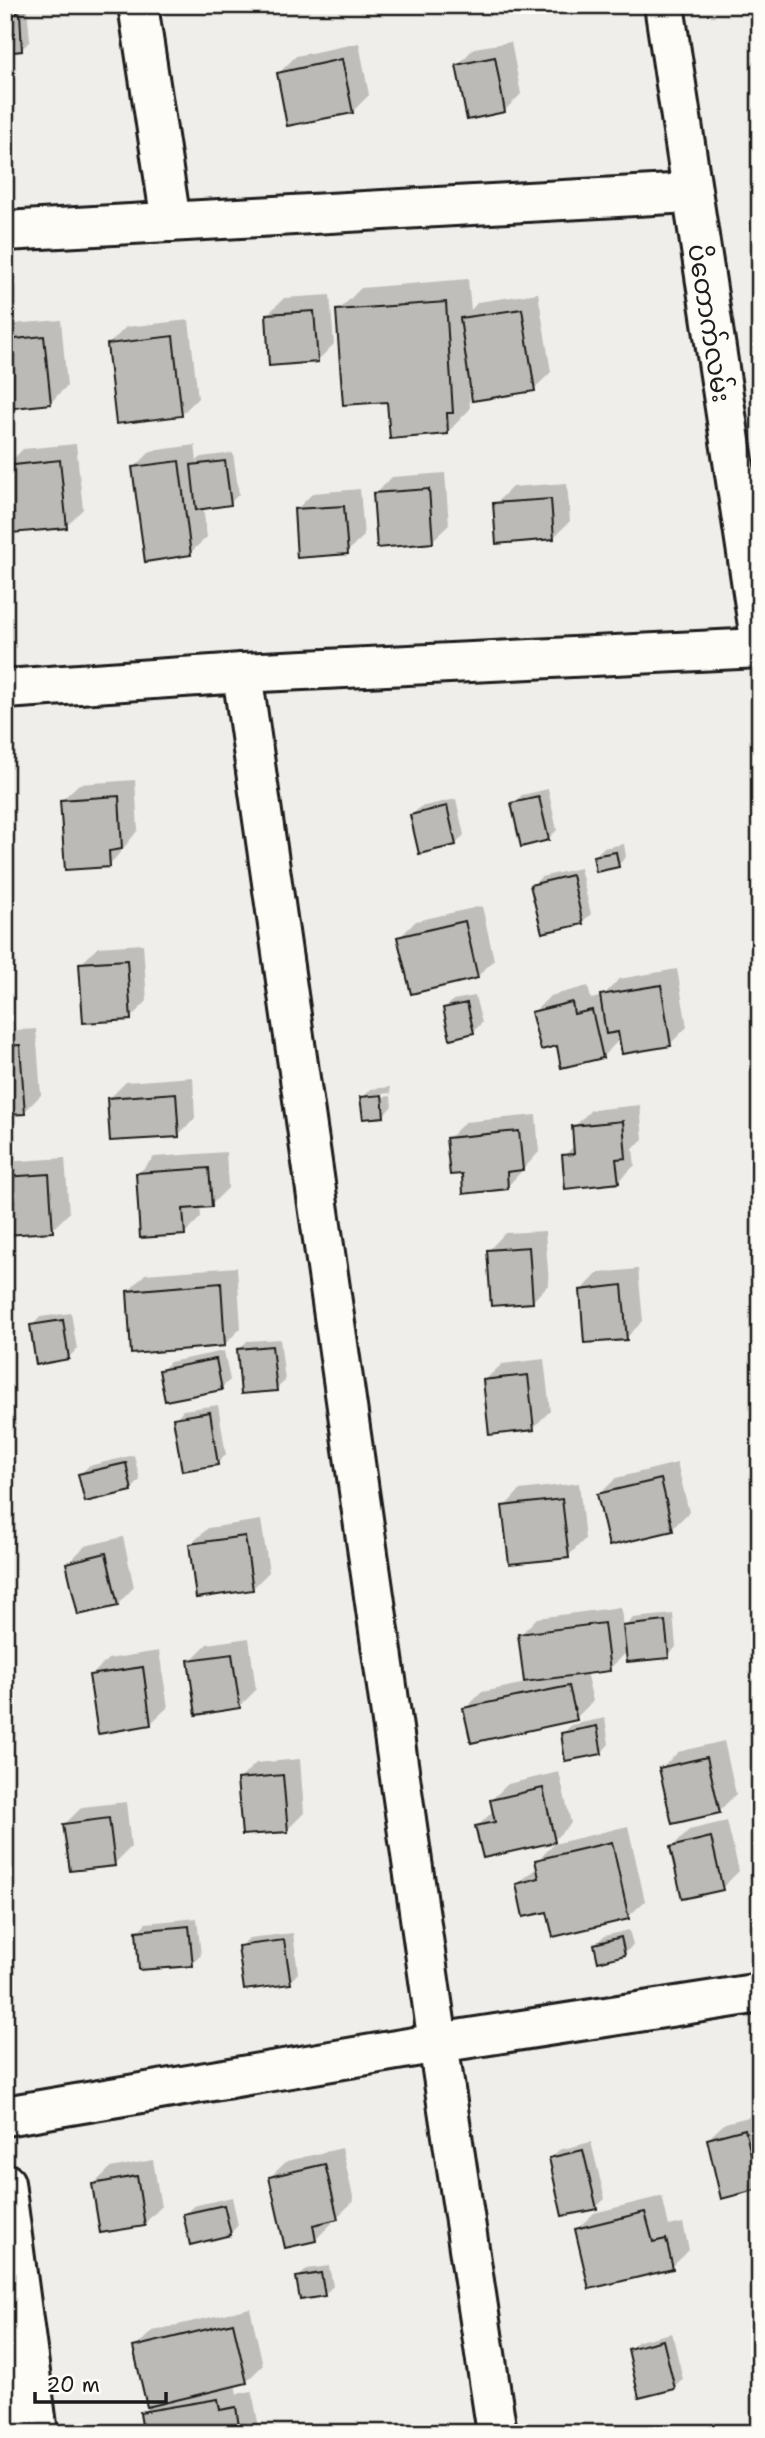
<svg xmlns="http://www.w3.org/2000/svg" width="765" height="2438" font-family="'Shantell Sans','Noto Sans Myanmar',sans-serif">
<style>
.shadow{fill:#0003;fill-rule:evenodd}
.building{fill:#bbbab6;stroke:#1c1c1c;stroke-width:2}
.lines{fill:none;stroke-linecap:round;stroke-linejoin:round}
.minor-casing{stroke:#1c1c1c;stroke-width:44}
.minor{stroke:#fdfcf7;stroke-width:38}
.labels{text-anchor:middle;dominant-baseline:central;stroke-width:6;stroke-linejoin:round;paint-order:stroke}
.street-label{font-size:26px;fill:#1c1c1c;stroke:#fdfcf7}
</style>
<rect width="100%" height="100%" fill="#f0eeea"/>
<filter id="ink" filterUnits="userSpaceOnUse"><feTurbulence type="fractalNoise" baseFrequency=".0143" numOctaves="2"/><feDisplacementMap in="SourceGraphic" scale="14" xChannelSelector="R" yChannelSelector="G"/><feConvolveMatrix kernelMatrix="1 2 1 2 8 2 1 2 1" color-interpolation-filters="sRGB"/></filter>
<g filter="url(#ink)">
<!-- shadow -->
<g class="shadow">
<polygon points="27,5 30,41 21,50 5,51 5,7"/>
<polygon points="511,42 521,94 505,110 458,65 474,48"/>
<polygon points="359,43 369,95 352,112 279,73 296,56"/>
<polygon points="468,279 471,310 478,302 538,293 551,372 534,389 469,388 470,409 447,433 389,400 338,311 361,288"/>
<polygon points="330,295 334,344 317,361 267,315 284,298"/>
<polygon points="61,320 67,386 50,403 5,407 5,331 12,324"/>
<polygon points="189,320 198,398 181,415 109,344 126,327"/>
<polygon points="5,432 10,462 23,449 76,444 83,509 66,526 9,490 5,493"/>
<polygon points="195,445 197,461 201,457 233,453 239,494 230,503 203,507 207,537 190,553 134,468 151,451"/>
<polygon points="445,473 449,525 432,541 375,494 392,477"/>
<polygon points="567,483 570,521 553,538 495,504 512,487"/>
<polygon points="360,489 364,536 347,552 296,510 313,493"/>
<polygon points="135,780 138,830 109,866 62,800 79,784"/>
<polygon points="548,789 557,830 548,839 513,804 522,795"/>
<polygon points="456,799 464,835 456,844 412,815 420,807"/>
<polygon points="5,825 10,825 15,881 5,890"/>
<polygon points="624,844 626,857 618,865 595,856 603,848"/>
<polygon points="580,868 591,914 582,922 532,886 541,877"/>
<polygon points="482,906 494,960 477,977 399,938 416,921"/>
<polygon points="143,944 147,1001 130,1018 81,964 98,947"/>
<polygon points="677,969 687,1027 670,1044 621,1038 602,1057 558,1044 533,1013 550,996 588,986 591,999 603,996 619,979"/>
<polygon points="475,996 482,1023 473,1032 445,1009 453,1000"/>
<polygon points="36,1029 41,1095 24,1112 5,1113 5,1031"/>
<polygon points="193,1077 195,1118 178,1135 109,1099 126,1082"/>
<path d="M390,1087L392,1106L384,1115L362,1098L371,1089ZM391,1093V1096L369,1098V1095Z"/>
<polygon points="640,1105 643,1139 633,1149 635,1165 618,1182 564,1156 575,1145 574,1127 591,1110"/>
<polygon points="536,1115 539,1152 507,1187 463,1173 448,1139 465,1122"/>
<polygon points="226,1152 228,1188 211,1205 200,1206 201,1217 184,1234 138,1174 154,1157"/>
<polygon points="65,1158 69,1213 52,1230 5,1233 5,1162"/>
<polygon points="545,1231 549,1284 533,1301 489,1250 505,1233"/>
<polygon points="237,1267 241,1328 224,1345 129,1291 145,1274"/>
<polygon points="638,1269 643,1321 626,1338 582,1290 598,1273"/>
<polygon points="71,1313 77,1349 68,1358 32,1326 40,1317"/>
<polygon points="280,1339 285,1381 276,1389 239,1350 247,1341"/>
<polygon points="224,1351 230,1380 221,1388 161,1371 170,1362"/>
<polygon points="544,1359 550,1411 533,1428 485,1380 502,1364"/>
<polygon points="218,1405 226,1455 217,1463 175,1419 183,1410"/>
<polygon points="134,1455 140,1480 132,1489 80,1474 89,1466"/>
<polygon points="677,1463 689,1512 672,1529 599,1495 616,1478"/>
<polygon points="579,1483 585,1539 568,1556 504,1507 520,1490"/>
<polygon points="261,1520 269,1572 252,1589 191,1544 208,1528"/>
<polygon points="123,1537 134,1587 118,1604 68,1563 85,1546"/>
<polygon points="621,1607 623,1629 633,1618 673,1614 676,1647 668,1656 628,1651 609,1669 586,1672 593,1701 576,1718 465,1709 482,1692 526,1683 520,1635 537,1618"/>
<polygon points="249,1638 256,1690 239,1707 190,1661 207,1644"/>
<polygon points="159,1651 168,1707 151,1723 91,1676 108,1659"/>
<polygon points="605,1718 609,1744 601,1753 563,1734 571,1725"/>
<polygon points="724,1741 736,1794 719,1811 661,1769 678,1752"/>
<polygon points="300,1759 304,1813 287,1830 239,1780 256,1763"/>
<polygon points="559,1772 571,1823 554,1840 477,1827 494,1810 491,1800 508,1784"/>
<polygon points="126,1802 131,1847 114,1864 65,1824 82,1807"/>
<polygon points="727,1821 739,1871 722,1888 672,1847 689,1830"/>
<polygon points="628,1826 645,1901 628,1917 548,1910 517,1884 538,1867 537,1861 554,1844"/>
<polygon points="197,1918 201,1955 192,1964 138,1931 146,1923"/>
<polygon points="629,1930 633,1945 624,1954 595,1944 604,1936"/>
<polygon points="293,1933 298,1973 290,1982 240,1947 249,1938"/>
<polygon points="760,2114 760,2186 758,2188 708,2139 725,2123"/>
<polygon points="591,2142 605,2199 596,2207 551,2158 559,2150"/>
<polygon points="342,2148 354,2201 337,2217 331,2219 332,2223 315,2240 270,2177 287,2161"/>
<polygon points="153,2160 161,2207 144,2224 93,2185 110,2168"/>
<polygon points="662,2196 669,2226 683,2223 689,2250 672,2267 577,2229 594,2213"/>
<polygon points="232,2197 238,2225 230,2234 185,2215 193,2206"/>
<polygon points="329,2266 333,2286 324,2295 298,2278 307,2269"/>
<polygon points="250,2308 263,2365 246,2382 235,2384 237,2394 252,2391 260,2433 145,2433 142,2413 149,2406 135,2348 152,2331"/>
<polygon points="672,2333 683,2379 674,2388 630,2349 638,2341"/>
</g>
<!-- building -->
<g class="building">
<polygon points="20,13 22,51 5,53 5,14"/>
<polygon points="495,57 505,112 467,120 456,65"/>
<polygon points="342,59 353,113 287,126 277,73"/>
<polygon points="446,302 453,413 447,413 448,434 390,439 387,402 343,405 336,310"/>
<polygon points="522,309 535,391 472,401 460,318"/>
<polygon points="314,311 318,362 269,366 266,314"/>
<polygon points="44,336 51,404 5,409 5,340"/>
<polygon points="173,336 182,416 116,424 107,344"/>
<polygon points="60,460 67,528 11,533 5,466"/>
<polygon points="179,461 191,555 145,562 132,467"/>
<polygon points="225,461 231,505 196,510 191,465"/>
<polygon points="429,489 433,543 377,548 373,493"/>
<polygon points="551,499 554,539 496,544 493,503"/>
<polygon points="344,506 348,554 297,558 294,509"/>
<polygon points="119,796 122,849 109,851 110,867 65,870 60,800"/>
<polygon points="539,797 549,840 521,847 511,803"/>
<polygon points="447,806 456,845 419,854 410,815"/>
<polygon points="616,852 619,867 596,872 593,856"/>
<polygon points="572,875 583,924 542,933 530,885"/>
<polygon points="465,921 478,978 411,994 397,937"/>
<polygon points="127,960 131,1020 83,1023 79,963"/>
<polygon points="661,985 671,1046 622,1054 618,1032 606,1034 600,995"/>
<polygon points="572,1002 574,1014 592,1010 603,1058 561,1068 557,1046 541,1050 531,1012"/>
<polygon points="467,1003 474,1033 450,1039 443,1008"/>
<polygon points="20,1045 25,1114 5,1115 5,1046"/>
<polygon points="176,1093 179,1137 110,1141 107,1098"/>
<polygon points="382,1095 384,1117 363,1119 360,1097"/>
<polygon points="623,1121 626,1158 616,1159 619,1183 565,1189 562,1155 574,1154 572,1126"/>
<polygon points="519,1131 523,1170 507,1172 508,1189 463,1194 462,1174 450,1175 446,1138"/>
<polygon points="209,1168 212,1207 183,1209 185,1235 140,1238 136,1173"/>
<polygon points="49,1174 53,1232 5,1235 5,1177"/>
<polygon points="529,1247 533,1303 491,1306 487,1250"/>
<polygon points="221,1283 225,1346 131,1354 127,1291"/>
<polygon points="622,1285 627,1340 584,1343 580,1290"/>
<polygon points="63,1320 69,1359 36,1365 30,1325"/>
<polygon points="272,1346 277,1391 241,1394 237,1349"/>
<polygon points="216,1359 222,1390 165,1401 159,1370"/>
<polygon points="528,1375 534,1430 489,1435 483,1380"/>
<polygon points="210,1412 218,1465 182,1471 173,1418"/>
<polygon points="126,1463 132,1491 85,1502 78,1474"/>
<polygon points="661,1479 673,1531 609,1546 597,1494"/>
<polygon points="562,1499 569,1558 509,1564 502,1506"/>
<polygon points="245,1536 253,1590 196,1598 189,1544"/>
<polygon points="106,1553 118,1606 78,1615 66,1563"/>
<polygon points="665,1621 669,1658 627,1662 623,1626"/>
<polygon points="604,1623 610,1671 524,1682 518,1634"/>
<polygon points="232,1654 240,1708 196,1715 188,1660"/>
<polygon points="143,1667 151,1725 98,1734 89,1675"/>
<polygon points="569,1686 577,1720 471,1743 463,1708"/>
<polygon points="597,1726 602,1754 565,1761 561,1733"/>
<polygon points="707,1757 720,1813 672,1824 659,1768"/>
<polygon points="283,1775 288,1832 242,1835 237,1779"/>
<polygon points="543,1788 555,1842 483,1858 475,1826 495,1822 490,1800"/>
<polygon points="109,1818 115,1866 70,1871 63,1824"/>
<polygon points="711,1837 723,1890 682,1899 670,1847"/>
<polygon points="612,1842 629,1919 553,1937 547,1912 523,1917 516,1884 539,1878 535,1860"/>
<polygon points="189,1926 193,1966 139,1970 136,1931"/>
<polygon points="621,1937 625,1955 598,1962 594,1944"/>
<polygon points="284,1940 291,1984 244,1990 238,1946"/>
<polygon points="745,2129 759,2189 721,2199 707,2139"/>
<polygon points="583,2150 597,2209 562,2216 549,2158"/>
<polygon points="325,2164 338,2219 313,2225 316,2241 285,2248 269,2177"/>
<polygon points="137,2176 145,2226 100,2233 92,2184"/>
<polygon points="224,2205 231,2235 190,2245 183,2214"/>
<polygon points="645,2212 653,2242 666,2239 673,2269 589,2289 575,2229"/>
<polygon points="321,2273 325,2296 300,2300 296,2277"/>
<polygon points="233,2323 247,2383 147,2407 133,2347"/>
<polygon points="663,2340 675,2389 639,2398 628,2349"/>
<polygon points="218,2399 220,2410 236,2407 240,2433 143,2433 140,2412"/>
</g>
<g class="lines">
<defs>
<g id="minor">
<polyline points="138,5 171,222"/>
<polyline points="664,5 760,639"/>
<polyline points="5,231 690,193"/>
<polyline points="242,673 438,2043 497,2433"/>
<polyline points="5,689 242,673 760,648"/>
<polyline points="5,2116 438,2043 760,1993"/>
<polyline points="5,2183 38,2433"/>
</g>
</defs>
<!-- minor casing -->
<use href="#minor" class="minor-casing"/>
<!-- minor -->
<use href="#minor" class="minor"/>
</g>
</g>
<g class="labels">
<!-- street labels -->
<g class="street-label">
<text transform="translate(710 323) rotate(81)">ပိတောက်လမ်း</text>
</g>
</g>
<!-- margin -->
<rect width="765" height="2438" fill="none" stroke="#fdfcf7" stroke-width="28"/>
<rect x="14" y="14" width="737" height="2410" fill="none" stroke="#1c1c1c" stroke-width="2.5" filter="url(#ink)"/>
<!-- scale -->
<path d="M35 2392v10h131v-10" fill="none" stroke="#1c1c1c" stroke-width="3.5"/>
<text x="46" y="2392" font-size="21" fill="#1c1c1c" stroke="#fdfcf7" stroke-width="5" paint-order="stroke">20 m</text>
</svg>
